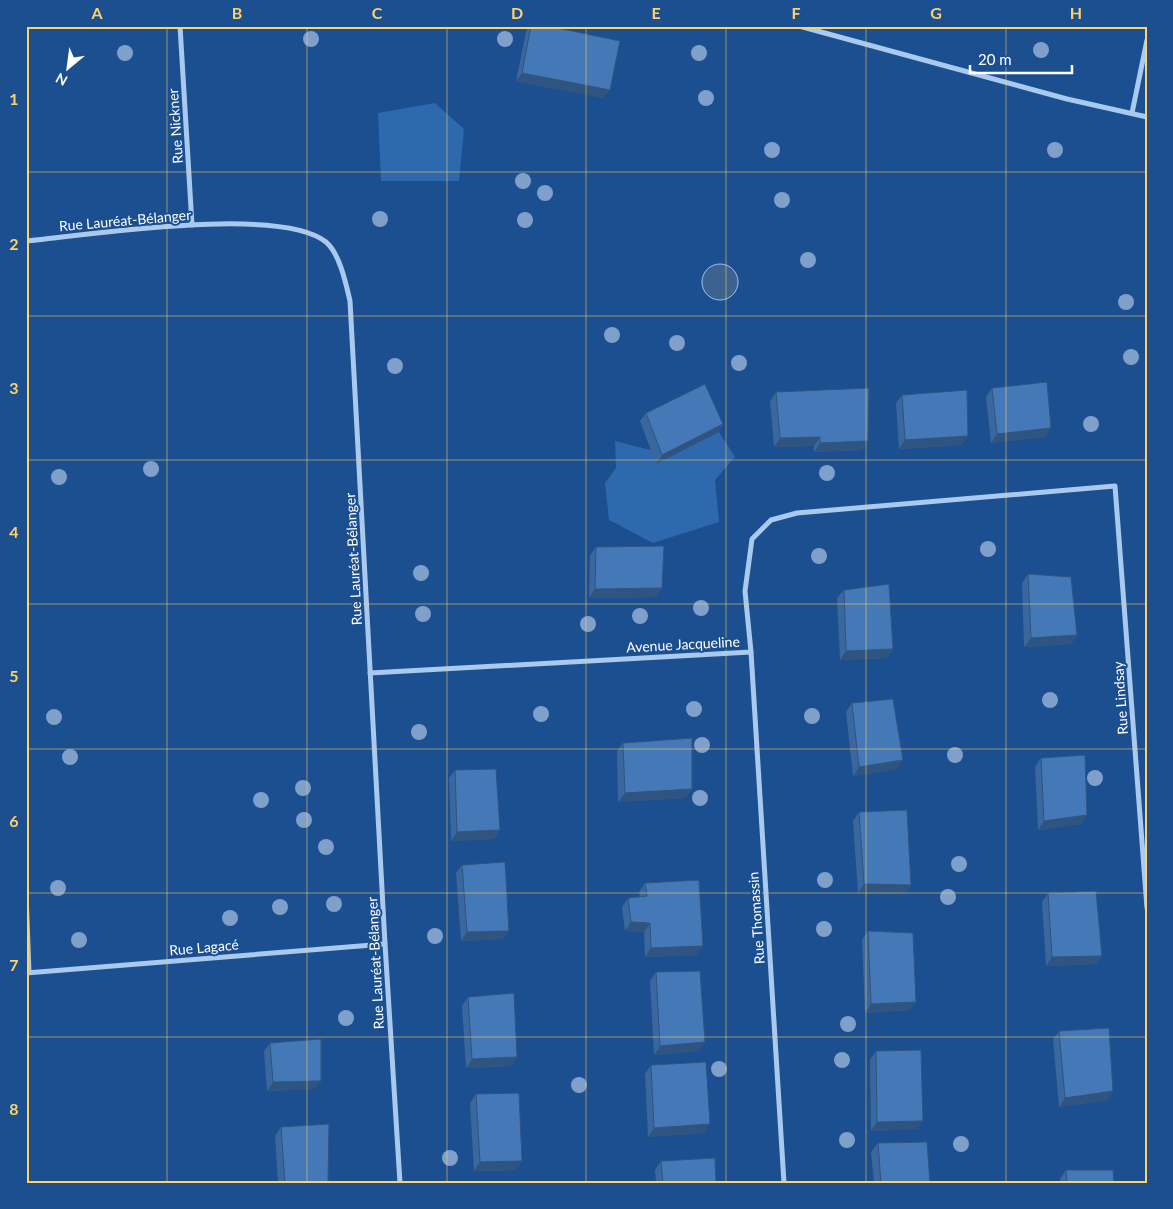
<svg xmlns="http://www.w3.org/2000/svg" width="1173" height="1209" font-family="Lato,sans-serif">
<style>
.green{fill:#2e69ad}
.water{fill:#3c6290;stroke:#9cc4f0}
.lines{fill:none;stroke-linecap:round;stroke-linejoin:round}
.minor{stroke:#a9c9ee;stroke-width:5}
.tree{fill:#7ea0ca}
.wall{fill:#3a679d}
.shaded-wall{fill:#305480}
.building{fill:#4478b7;stroke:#305480}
.grid{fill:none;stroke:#ffd166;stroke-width:1;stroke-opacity:0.55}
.labels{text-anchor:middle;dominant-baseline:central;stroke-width:4;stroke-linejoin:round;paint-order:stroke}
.street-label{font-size:14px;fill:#fff;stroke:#1b4f8f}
.neatline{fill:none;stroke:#ffd166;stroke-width:2}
.grid-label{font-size:16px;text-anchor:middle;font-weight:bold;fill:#ffd166}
</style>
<rect width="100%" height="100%" fill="#1b4f8f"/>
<!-- green -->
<g class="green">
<polygon points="435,103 464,129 459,181 381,181 378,113"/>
<polygon points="715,426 735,457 715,480 719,522 653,543 609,520 605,483 616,468 615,441 666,454"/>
</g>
<!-- water -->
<circle class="water" cx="720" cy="282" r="18"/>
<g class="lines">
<!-- minor -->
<g class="minor">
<polyline points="180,26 192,225"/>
<polyline points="799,26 1067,99 1147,117"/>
<polyline points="1132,113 1147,40"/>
<path d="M26,241C87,235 281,205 326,242C340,254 346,284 350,301L385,944L400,1183"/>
<polyline points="751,652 784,1183"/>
<polyline points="370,673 751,652 745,591 752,539 771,520 797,513 1115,486 1147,908"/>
<polyline points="26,893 29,972"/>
<polyline points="26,973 385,944"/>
</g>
</g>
<!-- trees -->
<g class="tree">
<circle cx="311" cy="39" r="8"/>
<circle cx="505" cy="39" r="8"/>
<circle cx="1041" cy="50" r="8"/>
<circle cx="125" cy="53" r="8"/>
<circle cx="699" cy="53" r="8"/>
<circle cx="706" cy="98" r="8"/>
<circle cx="772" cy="150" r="8"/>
<circle cx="1055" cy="150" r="8"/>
<circle cx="523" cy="181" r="8"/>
<circle cx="545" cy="193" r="8"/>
<circle cx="782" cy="200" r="8"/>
<circle cx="380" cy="219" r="8"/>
<circle cx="525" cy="220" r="8"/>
<circle cx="808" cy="260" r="8"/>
<circle cx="1126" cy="302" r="8"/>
<circle cx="612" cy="335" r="8"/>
<circle cx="677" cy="343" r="8"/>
<circle cx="1131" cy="357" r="8"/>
<circle cx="739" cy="363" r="8"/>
<circle cx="395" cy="366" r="8"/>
<circle cx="1091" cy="424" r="8"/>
<circle cx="151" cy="469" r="8"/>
<circle cx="827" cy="473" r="8"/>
<circle cx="59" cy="477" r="8"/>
<circle cx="988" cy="549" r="8"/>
<circle cx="819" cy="556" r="8"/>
<circle cx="421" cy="573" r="8"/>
<circle cx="701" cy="608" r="8"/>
<circle cx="423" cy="614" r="8"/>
<circle cx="640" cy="616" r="8"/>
<circle cx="588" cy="624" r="8"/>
<circle cx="1050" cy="700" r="8"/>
<circle cx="694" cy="709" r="8"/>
<circle cx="541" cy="714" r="8"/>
<circle cx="812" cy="716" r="8"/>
<circle cx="54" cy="717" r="8"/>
<circle cx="419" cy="732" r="8"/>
<circle cx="702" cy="745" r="8"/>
<circle cx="955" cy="755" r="8"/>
<circle cx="70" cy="757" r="8"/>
<circle cx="1095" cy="778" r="8"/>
<circle cx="303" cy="788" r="8"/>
<circle cx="700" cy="798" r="8"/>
<circle cx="261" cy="800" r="8"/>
<circle cx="304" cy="820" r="8"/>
<circle cx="326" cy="847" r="8"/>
<circle cx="959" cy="864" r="8"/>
<circle cx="825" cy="880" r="8"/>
<circle cx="58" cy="888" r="8"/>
<circle cx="948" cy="897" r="8"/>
<circle cx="334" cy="904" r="8"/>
<circle cx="280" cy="907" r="8"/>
<circle cx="230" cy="918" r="8"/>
<circle cx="824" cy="929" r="8"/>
<circle cx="435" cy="936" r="8"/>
<circle cx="79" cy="940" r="8"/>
<circle cx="346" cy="1018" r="8"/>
<circle cx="848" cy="1024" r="8"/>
<circle cx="842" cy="1060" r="8"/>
<circle cx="719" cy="1069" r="8"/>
<circle cx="579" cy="1085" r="8"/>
<circle cx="847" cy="1140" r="8"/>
<circle cx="961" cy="1144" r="8"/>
<circle cx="450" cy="1158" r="8"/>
</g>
<!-- wall -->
<g class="wall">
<polygon points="529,26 548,26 604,98 516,81 526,32"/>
<polygon points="992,388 1045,437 991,443 986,397"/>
<polygon points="776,392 868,441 862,450 814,452 814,446 774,447 770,401"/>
<polygon points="902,395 968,436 961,445 899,449 896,403"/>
<polygon points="646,413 723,424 717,433 656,464 640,421"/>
<polygon points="596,547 662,588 656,597 589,598 590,555"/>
<polygon points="1028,574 1077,635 1071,644 1024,647 1022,583"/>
<polygon points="844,590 893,649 887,658 840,660 837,598"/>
<polygon points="852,703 897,769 853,776 846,712"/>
<polygon points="623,743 686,798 618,802 617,751"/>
<polygon points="1041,758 1087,815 1081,824 1038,830 1035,767"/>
<polygon points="455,770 500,830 494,839 451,841 449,778"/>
<polygon points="859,812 911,885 905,894 858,893 853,821"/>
<polygon points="462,865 503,939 461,941 456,873"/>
<polygon points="645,883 697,955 645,957 644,932 625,931 622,907 628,898 640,897 639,892"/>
<polygon points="1048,893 1102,956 1096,964 1046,966 1042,902"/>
<polygon points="868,931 916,1002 909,1010 865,1013 862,940"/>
<polygon points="656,972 705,1042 698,1051 654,1055 650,981"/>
<polygon points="468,997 511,1066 466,1068 462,1006"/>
<polygon points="1059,1031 1113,1091 1107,1100 1059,1107 1053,1039"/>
<polygon points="270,1043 315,1089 267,1091 264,1051"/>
<polygon points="876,1051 923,1121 917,1129 871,1131 870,1060"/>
<polygon points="651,1065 704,1133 648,1137 645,1074"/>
<polygon points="476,1094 522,1161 516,1170 474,1171 470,1103"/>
<polygon points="281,1127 328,1183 278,1183 275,1136"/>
<polygon points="878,1143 930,1183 874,1183 871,1152"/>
<polygon points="661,1161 716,1183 656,1183 655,1170"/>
<polygon points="1066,1170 1114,1183 1060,1183 1060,1179"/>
</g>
<!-- shaded-wall -->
<g class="shaded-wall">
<polygon points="522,73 610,90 604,98 516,81"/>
<polygon points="723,424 717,433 656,464 662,455"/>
<polygon points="1051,428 1045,437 991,443 997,434"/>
<polygon points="968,436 961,445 899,449 905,440"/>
<polygon points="820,437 814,446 774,447 780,438"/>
<polygon points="868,441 862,450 814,452 820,443"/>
<polygon points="662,588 656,597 589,598 595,589"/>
<polygon points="1077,635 1071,644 1024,647 1031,638"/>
<polygon points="893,649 887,658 840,660 846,651"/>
<polygon points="903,760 897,769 853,776 859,767"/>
<polygon points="692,789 686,798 618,802 625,793"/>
<polygon points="1087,815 1081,824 1038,830 1044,821"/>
<polygon points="500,830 494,839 451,841 457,832"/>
<polygon points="864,884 911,885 905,894 858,893"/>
<polygon points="631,922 650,923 644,932 625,931"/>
<polygon points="509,931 503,939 461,941 467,932"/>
<polygon points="703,946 697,955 645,957 651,948"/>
<polygon points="1102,956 1096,964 1046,966 1052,957"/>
<polygon points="916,1002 909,1010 865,1013 871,1004"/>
<polygon points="705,1042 698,1051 654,1055 660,1046"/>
<polygon points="517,1057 511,1066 466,1068 472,1059"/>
<polygon points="321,1081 315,1089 267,1091 273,1082"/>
<polygon points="1113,1091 1107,1100 1059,1107 1065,1098"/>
<polygon points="923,1121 917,1129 871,1131 877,1122"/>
<polygon points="710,1124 704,1133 648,1137 654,1128"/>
<polygon points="522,1161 516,1170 474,1171 480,1162"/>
</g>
<!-- building -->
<g class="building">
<polygon points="531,26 548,26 620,41 610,90 522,73"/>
<polygon points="1047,382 1051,428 997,434 992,388"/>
<polygon points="705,384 723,424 662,455 646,413"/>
<polygon points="869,388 868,441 820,443 820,437 780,438 776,392"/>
<polygon points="967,390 968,436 905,440 902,395"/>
<polygon points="664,546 662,588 595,589 596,547"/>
<polygon points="1028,574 1071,577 1077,635 1031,638"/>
<polygon points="889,584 893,649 846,651 844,590"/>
<polygon points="893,699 903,760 859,767 852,703"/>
<polygon points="692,738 692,789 625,793 623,743"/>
<polygon points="1085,755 1087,815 1044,821 1041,758"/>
<polygon points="496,769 500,830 457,832 455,770"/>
<polygon points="907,810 911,885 864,884 859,812"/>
<polygon points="505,862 509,931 467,932 462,865"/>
<polygon points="699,880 703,946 651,948 650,923 631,922 628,898 647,896 645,883"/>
<polygon points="1096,891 1102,956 1052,957 1048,893"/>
<polygon points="868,931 913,933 916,1002 871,1004"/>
<polygon points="700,971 705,1042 660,1046 656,972"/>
<polygon points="514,993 517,1057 472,1059 468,997"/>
<polygon points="1109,1028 1113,1091 1065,1098 1059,1031"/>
<polygon points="321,1039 321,1081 273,1082 270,1043"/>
<polygon points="921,1050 923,1121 877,1122 876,1051"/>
<polygon points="706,1062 710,1124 654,1128 651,1065"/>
<polygon points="519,1093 522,1161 480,1162 476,1094"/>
<polygon points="329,1124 328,1183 285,1183 281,1127"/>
<polygon points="927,1142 930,1183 881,1183 878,1143"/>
<polygon points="715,1158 716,1183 663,1183 661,1161"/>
<polygon points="1066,1170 1113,1170 1114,1183 1067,1183"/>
</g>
<!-- grid -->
<path class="grid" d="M167,26V1183M307,26V1183M447,26V1183M586,26V1183M726,26V1183M866,26V1183M1006,26V1183M26,172H1147M26,316H1147M26,460H1147M26,604H1147M26,749H1147M26,893H1147M26,1037H1147"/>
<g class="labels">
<!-- street labels -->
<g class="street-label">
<text transform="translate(175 126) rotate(-94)">Rue Nickner</text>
<text transform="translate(125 220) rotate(-5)">Rue Lauréat-Bélanger</text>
<text transform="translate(353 559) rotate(-93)">Rue Lauréat-Bélanger</text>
<text transform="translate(683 644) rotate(-3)">Avenue Jacqueline</text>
<text transform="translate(1120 698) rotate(-94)">Rue Lindsay</text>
<text transform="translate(756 918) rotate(-94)">Rue Thomassin</text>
<text transform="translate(204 947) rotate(-5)">Rue Lagacé</text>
<text transform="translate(375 963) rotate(-93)">Rue Lauréat-Bélanger</text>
</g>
</g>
<!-- border -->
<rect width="1173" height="1209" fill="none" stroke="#1b4f8f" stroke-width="55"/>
<!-- north arrow -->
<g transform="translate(68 68) rotate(209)" stroke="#1b4f8f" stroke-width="4" paint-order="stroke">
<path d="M0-4L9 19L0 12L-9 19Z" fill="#ffffff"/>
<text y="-8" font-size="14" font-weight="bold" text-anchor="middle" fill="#ffffff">N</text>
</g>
<!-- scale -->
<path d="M970 65v8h102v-8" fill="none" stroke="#ffffff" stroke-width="2.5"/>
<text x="978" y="65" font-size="15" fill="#ffffff" stroke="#1b4f8f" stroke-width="4" paint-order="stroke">20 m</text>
<rect x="28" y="28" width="1118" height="1154" class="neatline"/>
<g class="grid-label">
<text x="97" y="19">A</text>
<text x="237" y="19">B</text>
<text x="377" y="19">C</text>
<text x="517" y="19">D</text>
<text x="656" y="19">E</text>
<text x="796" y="19">F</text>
<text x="936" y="19">G</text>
<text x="1076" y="19">H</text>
<text x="14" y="105">1</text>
<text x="14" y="250">2</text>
<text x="14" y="394">3</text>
<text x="14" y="538">4</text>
<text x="14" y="682">5</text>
<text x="14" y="827">6</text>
<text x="14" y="971">7</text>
<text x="14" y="1115">8</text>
</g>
</svg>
